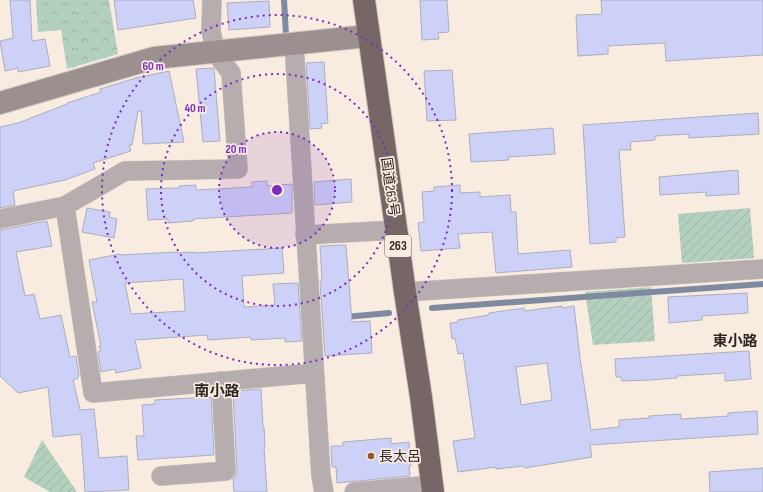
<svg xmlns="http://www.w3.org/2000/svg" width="763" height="492" font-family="'Sofia Sans Condensed','Noto Sans JP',sans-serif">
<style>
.park{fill:url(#park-crowns)}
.garden{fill:url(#garden-furrows)}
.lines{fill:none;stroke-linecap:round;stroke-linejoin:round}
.stream{stroke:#7f8aa1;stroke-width:6}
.building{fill:#cdd1f8;stroke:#acaebd;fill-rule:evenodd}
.street-casing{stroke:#d3c8be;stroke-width:20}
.secondary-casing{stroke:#d3c8be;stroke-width:24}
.highway-casing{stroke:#d3c8be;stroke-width:24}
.street{stroke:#b6aeae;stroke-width:19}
.secondary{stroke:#9b8f8f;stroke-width:22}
.highway{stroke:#766666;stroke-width:22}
.ring{fill:none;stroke:#7b2cbf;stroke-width:2;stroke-dasharray:2 4}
.poi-dot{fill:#985524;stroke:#f8ebe0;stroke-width:1.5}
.labels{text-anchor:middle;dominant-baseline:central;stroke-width:3.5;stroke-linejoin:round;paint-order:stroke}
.shield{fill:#f8ebe0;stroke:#6a625c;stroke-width:1}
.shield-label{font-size:13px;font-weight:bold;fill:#2d2824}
.street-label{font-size:14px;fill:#2d2824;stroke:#f8ebe0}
.poi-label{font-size:14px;fill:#2d2824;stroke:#f8ebe0;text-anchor:start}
.neighbourhood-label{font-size:15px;font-weight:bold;fill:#2d2824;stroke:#f8ebe0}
.centre{fill:#7b2cbf;stroke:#f8ebe0;stroke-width:2}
.ring-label{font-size:12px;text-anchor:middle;font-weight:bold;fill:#7b2cbf;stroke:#f8ebe0;stroke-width:3.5;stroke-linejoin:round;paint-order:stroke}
</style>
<defs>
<pattern id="park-crowns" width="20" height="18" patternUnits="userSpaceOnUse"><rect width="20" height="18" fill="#b3d0be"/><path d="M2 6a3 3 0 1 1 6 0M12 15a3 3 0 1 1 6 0" fill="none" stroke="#9ab3a3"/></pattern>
<pattern id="garden-furrows" width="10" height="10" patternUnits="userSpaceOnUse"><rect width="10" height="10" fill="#b3d0be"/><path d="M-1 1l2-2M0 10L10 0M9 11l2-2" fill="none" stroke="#9ab3a3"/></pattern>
</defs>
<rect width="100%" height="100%" fill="#f8ebe0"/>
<!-- park -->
<polygon class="park" points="36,0 109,0 118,54 67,69 61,30 38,32"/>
<!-- garden -->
<g class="garden">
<polygon points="750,208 754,258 682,263 678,214"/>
<polygon points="651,287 655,341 593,345 585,292"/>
<polygon points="42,440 77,492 50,492 24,477"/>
</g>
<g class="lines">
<!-- stream -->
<g class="stream">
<polyline points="284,0 286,35"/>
<polyline points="432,308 763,284"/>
<polyline points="345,317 389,313"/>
</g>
</g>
<!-- building -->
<g class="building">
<polygon points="10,0 30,0 32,41 45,39 50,66 18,72 18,68 5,71 0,41 13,38"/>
<polygon points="114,0 193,0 196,18 118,30"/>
<polygon points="420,0 447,0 449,32 438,33 439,39 422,40"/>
<polygon points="601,0 763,0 763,55 666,61 665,43 608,46 608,54 578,56 576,15 602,14"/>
<polygon points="269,1 270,27 229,30 227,3"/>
<polygon points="324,62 328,123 321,124 322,128 310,129 306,63"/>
<polygon points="214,68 220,141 203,142 196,69"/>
<polygon points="452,70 456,120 427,121 424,71"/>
<polygon points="169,71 184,142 143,144 141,111 138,111 132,145 129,145 131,151 93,163 95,169 65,180 13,191 15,205 0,208 0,127 18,123 67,104 67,103 101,92 100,89 136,78"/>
<polygon points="758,113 759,134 689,138 689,134 655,136 655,140 630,142 631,150 619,150 625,237 616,238 616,242 590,244 583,125"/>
<polygon points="553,128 555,154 508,157 509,160 471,162 469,134"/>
<polygon points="738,170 739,194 706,196 706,192 660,195 659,177"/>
<polygon points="351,179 352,202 315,205 314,182"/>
<polygon points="267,181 267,186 292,184 292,213 193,219 193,221 168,223 168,219 148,220 146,189 179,188 179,186 196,185 196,190 252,187 252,182"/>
<polygon points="460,185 460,193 480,192 480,197 510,195 511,212 516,212 518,254 570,250 572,267 496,273 492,232 458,234 460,248 421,251 418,223 424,222 422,192 434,191 434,187"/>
<polygon points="87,208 110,212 109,217 117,219 114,238 82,232"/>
<polygon points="47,221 52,246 16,252 25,296 34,294 40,319 61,315 70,357 76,356 79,376 78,377 78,378 73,380 80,410 94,409 99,458 127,456 129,490 85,492 81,434 53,437 48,387 18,393 0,376 0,230"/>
<polygon points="346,245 352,322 370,321 372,353 325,356 320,281 322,281 320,246"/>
<path d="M282,248L284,273L242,276L244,307L275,305L273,284L298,283L302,341L285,342V338L251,340V337L208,340L207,335L135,340L141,368L116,373L115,369L101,372L98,352L101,351L99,346H101L92,302H97L89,260L120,254V255L177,252V253L194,252V253ZM183,279L185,311L131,314L125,283Z"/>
<polygon points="747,293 748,313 702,316 702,320 669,323 668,297"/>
<path d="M562,306V308L574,306L580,358L591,430L619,427V420L649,418V416L681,414V419L728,416V413L757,411L758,434L590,445L592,457L525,468L524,466L496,469V467L458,472L453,441L475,438L463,353L458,354L455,338L452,339L450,323L458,322V320L489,315V313L524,308L525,311ZM547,363L552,400L521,405L516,367Z"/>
<polygon points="749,351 751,379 725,381 725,373 677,376 677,378 650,380 622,381 621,377 616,377 615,359"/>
<polygon points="261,389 263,427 264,427 265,447 264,447 267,492 234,492 233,479 236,476 237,470 233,391"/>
<polygon points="211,397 214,455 138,460 136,436 144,436 142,405 155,404 155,400"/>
<polygon points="391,438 391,444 409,442 411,466 409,466 410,476 337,483 336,467 332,467 331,446 343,446 343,442"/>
<polygon points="763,468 763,492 710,492 709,472"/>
</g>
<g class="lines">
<defs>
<g id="street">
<polyline points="294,44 321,476 324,492"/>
<polyline points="65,206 93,393 314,373"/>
<polyline points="0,219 65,206 125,171 238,169 231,73 215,52 211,30 212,0"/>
<polyline points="305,235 396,230"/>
<polyline points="405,292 763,269"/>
<polyline points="161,476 226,471 221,381"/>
<polyline points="354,492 432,485"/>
</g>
<polyline id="secondary" points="0,103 154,58 368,36"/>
<polyline id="highway" points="364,0 405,292 421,397 433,492"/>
</defs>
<!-- street casing -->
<use href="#street" class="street-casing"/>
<!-- secondary casing -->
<use href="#secondary" class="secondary-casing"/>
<!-- highway casing -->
<use href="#highway" class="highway-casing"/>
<!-- street -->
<use href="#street" class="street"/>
<!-- secondary -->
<use href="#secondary" class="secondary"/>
<!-- highway -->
<use href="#highway" class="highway"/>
</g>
<!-- distance rings -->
<circle cx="277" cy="190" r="58" fill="#7b2cbf" fill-opacity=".12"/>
<g class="ring">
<circle cx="277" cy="190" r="58"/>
<circle cx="277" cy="190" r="116"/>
<circle cx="277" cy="190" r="175"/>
</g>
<!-- markers -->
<circle class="poi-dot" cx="371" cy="456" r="4"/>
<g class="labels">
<!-- shield labels -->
<rect class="shield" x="385" y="235" width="26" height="22" rx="3"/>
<g class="shield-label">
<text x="398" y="246">263</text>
</g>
<!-- street labels -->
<g class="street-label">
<text transform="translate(390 187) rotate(82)">国道263号</text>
</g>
<!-- poi labels -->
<g class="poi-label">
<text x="379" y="456">長太呂</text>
</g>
<!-- neighbourhood labels -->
<g class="neighbourhood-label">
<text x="735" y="341">東小路</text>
<text x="217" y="391">南小路</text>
</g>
</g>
<circle cx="277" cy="190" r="6" class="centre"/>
<g class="ring-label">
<text x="153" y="70">60 m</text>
<text x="195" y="112">40 m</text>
<text x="236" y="153">20 m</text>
</g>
</svg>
